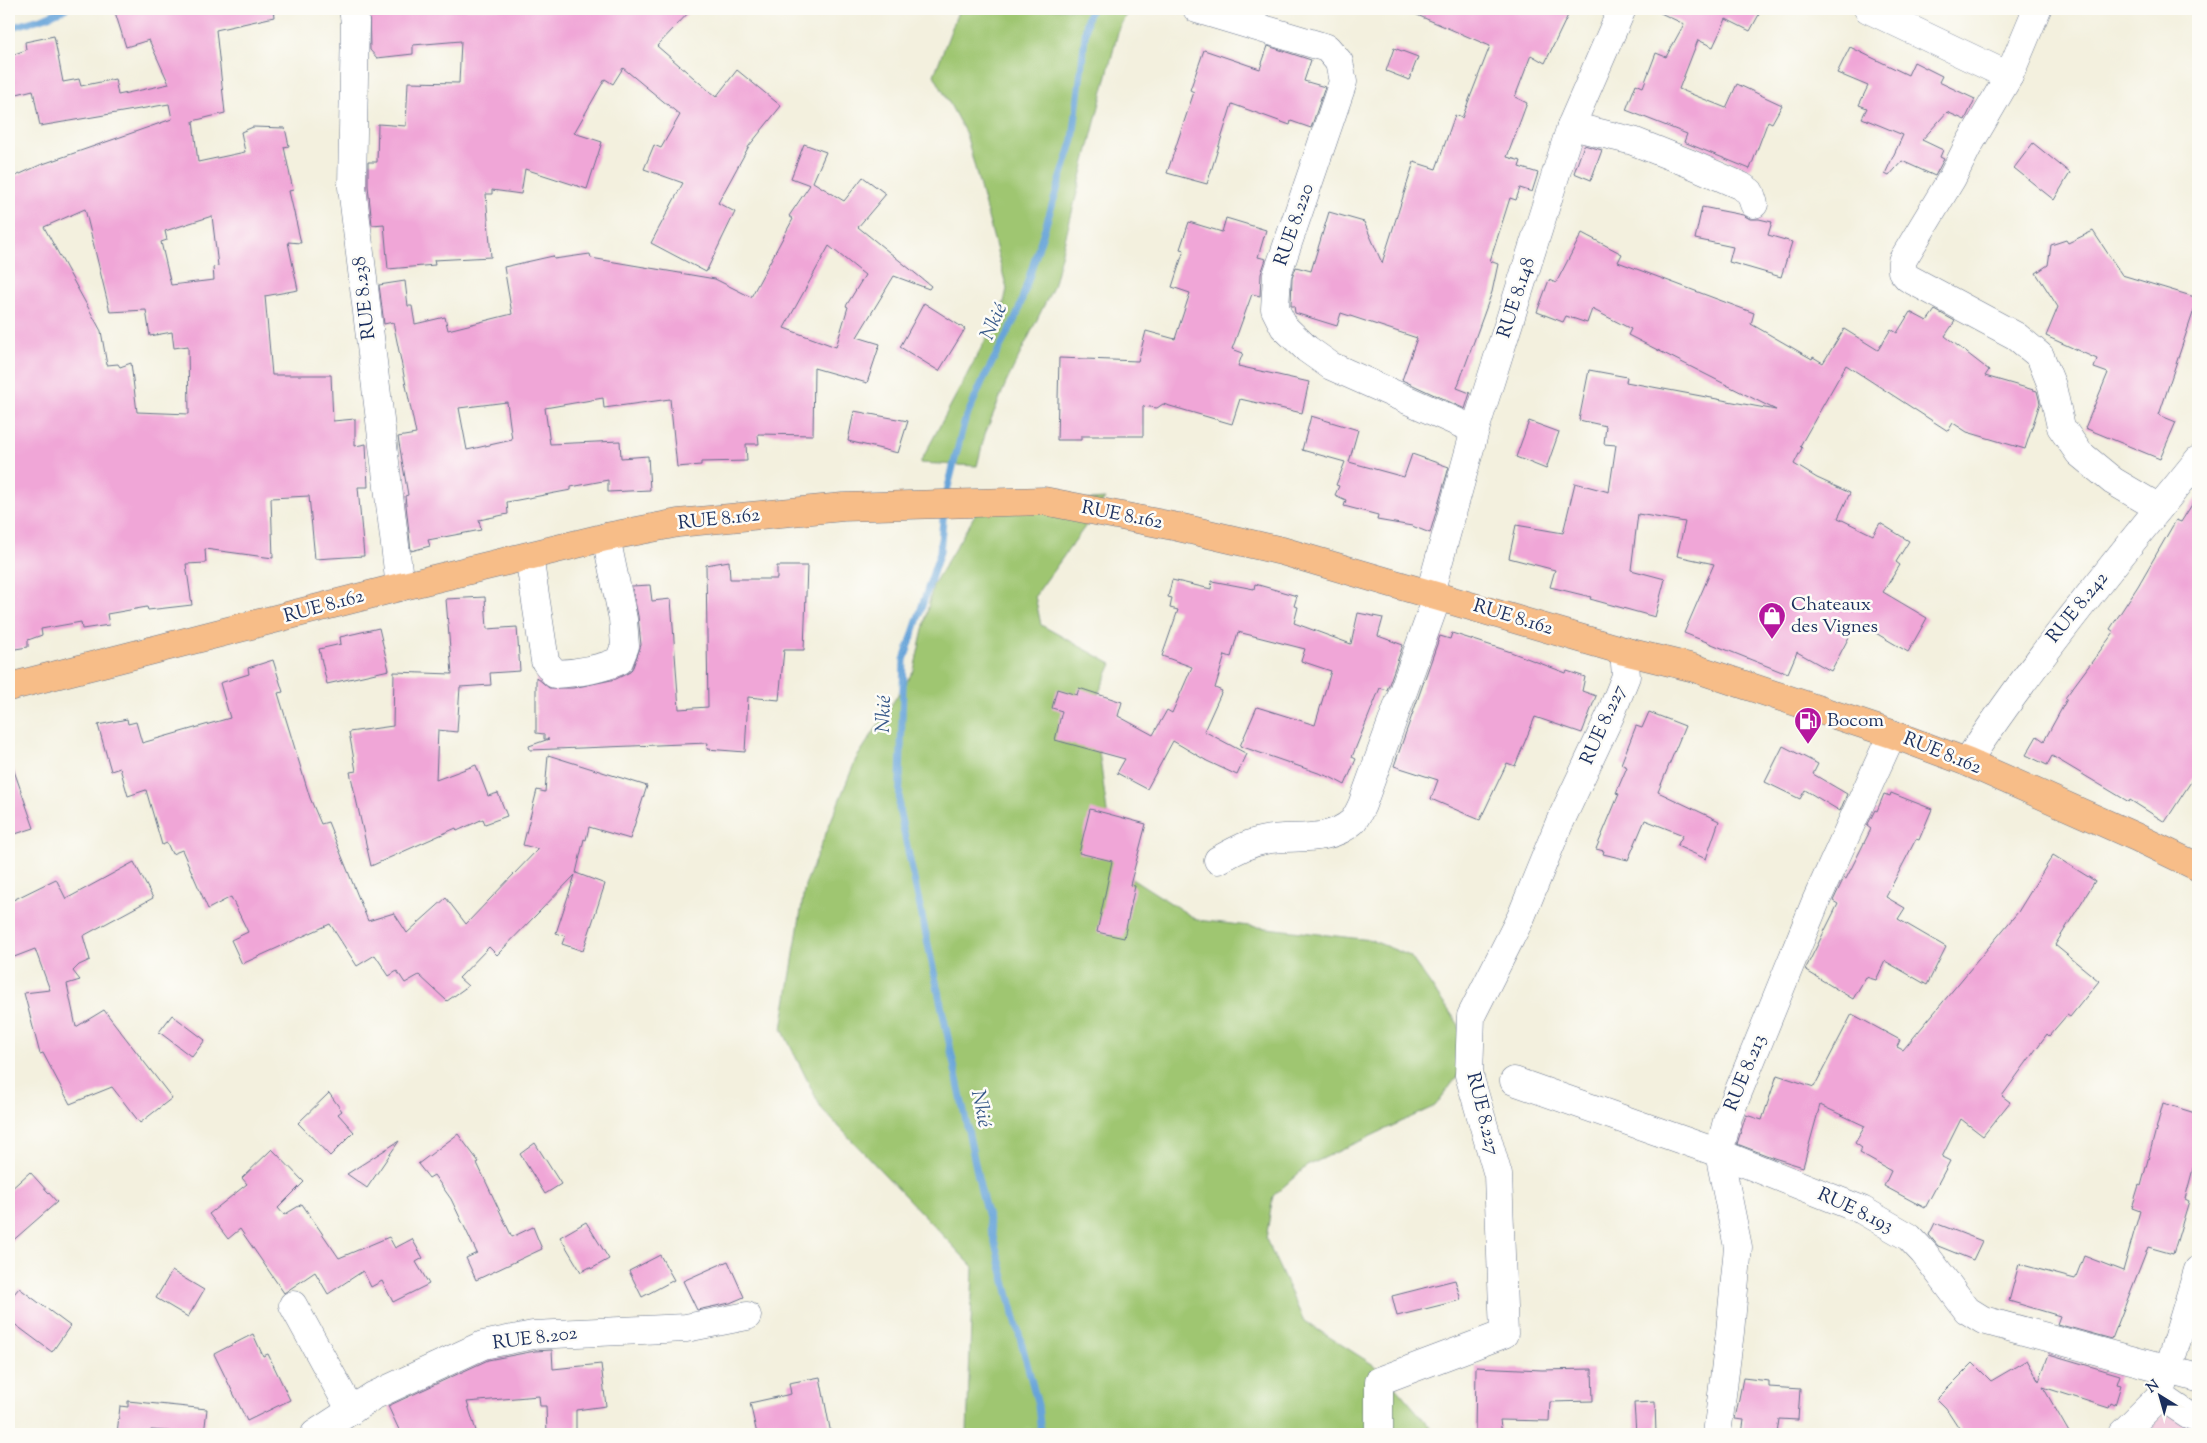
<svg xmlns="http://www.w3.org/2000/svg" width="2207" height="1443" font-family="'Sorts Mill Goudy',serif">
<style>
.built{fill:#f3cfdf}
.green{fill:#9fc671;stroke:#5d7a68}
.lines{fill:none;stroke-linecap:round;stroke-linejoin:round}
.stream{stroke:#67a4d9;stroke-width:7}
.building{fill:#f0a6d7;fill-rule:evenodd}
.minor-casing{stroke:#67738b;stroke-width:29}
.highway-casing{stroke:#67738b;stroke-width:29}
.minor{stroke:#fff;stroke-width:28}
.highway{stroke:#f7bd88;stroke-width:28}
.labels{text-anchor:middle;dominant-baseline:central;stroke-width:5;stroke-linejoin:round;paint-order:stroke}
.street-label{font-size:19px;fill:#1b2f5e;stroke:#fdfcf7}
.poi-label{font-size:19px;fill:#1b2f5e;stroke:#fdfcf7;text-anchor:start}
.water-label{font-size:20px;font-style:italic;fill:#365889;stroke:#fdfcf7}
</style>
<rect width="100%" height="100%" fill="#fdfcf7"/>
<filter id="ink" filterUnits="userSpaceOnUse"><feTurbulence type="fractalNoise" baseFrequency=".02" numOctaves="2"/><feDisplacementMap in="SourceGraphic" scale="10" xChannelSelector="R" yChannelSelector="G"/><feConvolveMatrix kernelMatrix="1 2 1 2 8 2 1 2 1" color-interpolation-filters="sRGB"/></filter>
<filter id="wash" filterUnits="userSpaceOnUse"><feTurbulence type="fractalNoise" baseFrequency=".0096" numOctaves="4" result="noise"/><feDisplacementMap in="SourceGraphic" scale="20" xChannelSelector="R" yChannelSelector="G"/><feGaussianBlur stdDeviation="1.12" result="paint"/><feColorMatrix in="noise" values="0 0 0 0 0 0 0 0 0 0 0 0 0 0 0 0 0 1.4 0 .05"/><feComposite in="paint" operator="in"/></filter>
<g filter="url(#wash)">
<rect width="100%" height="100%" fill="#f3f0de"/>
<!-- built -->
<polygon class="built" points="2164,1414 2198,1427 2198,1434 2140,1434"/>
<!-- green -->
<g class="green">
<polygon points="959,9 1129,9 1119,28 1053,287 1006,383 985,434 977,466 920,463 1003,307 1007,289 966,134 934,75"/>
<polygon points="1105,499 1035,596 1041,625 1112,664 1093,705 1110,835 1127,875 1197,920 1371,940 1410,956 1459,1025 1463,1069 1435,1106 1307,1166 1273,1196 1266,1239 1304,1321 1380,1369 1436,1434 967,1434 973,1267 821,1108 782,1029 805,885 856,759 914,670 933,585 979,508"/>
</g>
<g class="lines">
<!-- stream -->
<g class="stream">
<polyline points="9,28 44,18 65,9"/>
<polyline points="945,499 964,423 982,382 1017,315 1073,140 1087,19 1091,9"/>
<polyline points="944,509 940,552 904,660 899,809 981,1191 1038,1405 1041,1434"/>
</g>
</g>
<g id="blocks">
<!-- building -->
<g class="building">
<path d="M114,9H273L274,17L216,30L225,113L193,121L198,162L245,152L241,132L253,127L285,128L289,146L284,147L293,190L289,191L301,243L288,242L298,290L265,296L272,375H331L333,421L355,419V446L366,444L368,487H358L364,556L315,559L309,496L271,498L273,558L205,549L206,563L186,564L192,605L148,610L147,607L107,614L109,625L82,629L81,622L41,629L42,635L28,640V647L9,650V179L40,165L172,119L169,104L40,126L33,90L9,96V56L26,50L25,42L54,36L63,82L79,79L81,86L115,79L118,95L169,84L149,40L126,47ZM85,209L110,312L146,310L150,336L172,332L174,348L188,346L189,414L137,412L131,363L120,367L118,364L107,365L101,331L44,227ZM212,216L218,266L213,267L214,280L171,285L161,242L167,240L165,231Z"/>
<polygon points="369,9 692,9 657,46 716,97 737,70 781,106 749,146 718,203 735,212 706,272 651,243 683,183 644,169 654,145 661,148 680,115 623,68 613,84 605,79 574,133 602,142 587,189 525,169 521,194 492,190 492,194 486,194 491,257 434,260 435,265 388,269 384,224 372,225 368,186 368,162 377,162 378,124 406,126 408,82 459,83 461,41 413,45 413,54 377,58 370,50"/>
<polygon points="1403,9 1571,9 1545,63 1531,55 1515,97 1527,103 1507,157 1521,161 1519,167 1538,173 1532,192 1520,188 1516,200 1510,198 1490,261 1498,264 1492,292 1457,388 1470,393 1465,409 1402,380 1417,338 1341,313 1337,326 1295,313 1294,306 1291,306 1292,278 1296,267 1311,271 1329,212 1364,222 1382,263 1414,162 1436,169 1455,115 1462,118 1490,46"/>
<polygon points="1652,9 1762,9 1750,31 1726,19 1713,47 1698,40 1679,89 1726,108 1737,84 1782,105 1772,123 1768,121 1750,169 1684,142 1687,134 1626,110 1636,84 1643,87 1656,53 1666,57 1684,24"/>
<polygon points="1268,46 1311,60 1304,81 1325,87 1311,128 1291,121 1290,125 1232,104 1207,184 1167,173 1194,92 1190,90 1204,50 1260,69"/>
<polygon points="1850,47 1908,75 1914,62 1942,76 1939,82 1975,99 1965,120 1947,112 1922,140 1943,150 1940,157 1944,159 1935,176 1902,161 1889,176 1885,174 1903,135 1862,118 1867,108 1859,105 1868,86 1837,73"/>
<polygon points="1394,48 1418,57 1409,80 1386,71"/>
<polygon points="2033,143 2070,173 2054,200 2014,168"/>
<path d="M804,144L826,152L813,182L844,201L863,177L886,194L858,227L931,286L929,289L894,276L857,337L880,344L867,383L814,368L813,435L758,434L759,444H746L747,461L701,462V465L677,467L670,399L604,408L603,398L545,408L550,444L620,441L621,458L648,456L650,490L608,492V480L571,487V490L507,502L508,514L479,520L481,530L428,540L430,546L411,551L405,496L408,495L398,437L416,434L393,322L384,324L379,285L405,281L408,306H412L415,324L445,317L448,330L512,314L504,267L553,256L554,259L590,254L591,258L715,279L751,297L793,219L789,216L810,185L791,178ZM829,246L865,275L846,306L848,307L836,347L784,328ZM507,402L512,440L467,450L459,408Z"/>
<polygon points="1584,145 1602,150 1591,180 1574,173"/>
<polygon points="1702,207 1743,215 1750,219 1759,219 1772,222 1768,235 1792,242 1781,277 1729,262 1733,247 1695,239"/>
<polygon points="1226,218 1266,230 1258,257 1266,259 1261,274 1260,296 1252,294 1232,349 1243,353 1238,366 1309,382 1302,413 1240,399 1232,424 1163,404 1157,408 1143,406 1143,436 1081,436 1081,440 1057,440 1059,358 1138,361 1146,331 1175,339 1190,293 1172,287 1184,250 1180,249 1189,222 1222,232"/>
<polygon points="2093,231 2122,275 2198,298 2159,415 2176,422 2160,459 2085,428 2108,373 2094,368 2097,359 2046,336 2058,307 2036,273 2048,265 2051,245 2066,240 2068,243"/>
<polygon points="1582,233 1622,254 1618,262 1754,313 1751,324 1812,359 1813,357 1823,363 1844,329 1878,350 1891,329 1897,333 1910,312 1927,321 1935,310 1955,321 1945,336 1989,370 1985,376 2037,391 2040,403 2025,449 1967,432 1953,423 1948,431 1846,365 1800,446 1802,448 1794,464 1817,478 1850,493 1838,518 1873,535 1880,523 1909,541 1896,562 1900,565 1883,592 1927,618 1908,652 1857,622 1831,671 1797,652 1788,673 1783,671 1782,672 1684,633 1714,564 1677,556 1685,522 1638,514 1631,570 1665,579 1655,617 1590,599 1591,597 1550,587 1555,570 1509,558 1516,525 1563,533 1575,483 1609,492 1616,445 1604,444 1606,426 1579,420 1589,370 1627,377 1626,382 1776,410 1628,335 1631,329 1592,309 1587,323 1566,316 1563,322 1537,312 1549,280 1556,283"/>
<polygon points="924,303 965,329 939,371 900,347"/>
<polygon points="854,411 908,421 898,453 848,441"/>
<polygon points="1311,416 1358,430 1349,462 1404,477 1412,454 1449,467 1430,533 1412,526 1377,520 1378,515 1344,506 1346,500 1335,495 1339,486 1336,485 1345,462 1302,450"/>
<polygon points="1529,421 1559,432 1546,469 1516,457"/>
<polygon points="2198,495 2198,771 2165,822 2130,800 2129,802 2052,756 2047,765 2026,755 2037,736 2044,741 2067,699 2065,698 2114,632 2110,629 2138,586 2176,520 2181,522"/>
<polygon points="729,561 730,579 777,579 777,566 807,566 804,650 784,650 779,700 748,697 745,752 707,749 708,743 530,750 529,746 549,739 544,739 544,734 536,733 536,677 549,688 573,688 616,679 630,672 633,667 641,645 638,616 632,586 650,585 652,601 671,599 679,709 708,707 706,565"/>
<polygon points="1172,580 1211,589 1212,581 1254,589 1255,584 1297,596 1294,606 1298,607 1294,623 1351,644 1358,613 1383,618 1378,636 1403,645 1387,690 1380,688 1352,757 1356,759 1345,785 1330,777 1240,746 1257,707 1315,725 1331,671 1301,661 1305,649 1238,632 1231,657 1225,655 1215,688 1222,691 1204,731 1247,754 1237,775 1207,761 1173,741 1147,789 1117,773 1125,759 1055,740 1062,711 1052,708 1057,689 1077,695 1079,688 1122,702 1118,716 1153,735 1167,710 1172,713 1192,667 1162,656 1178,610 1170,608 1172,598 1168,597"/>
<polygon points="485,597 487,629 517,627 520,671 490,673 491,685 460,687 457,732 438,730 436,780 476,765 488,796 498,793 507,816 485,824 483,819 457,831 456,828 371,866 350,772 356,771 349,732 393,726 394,672 452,674 446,599"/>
<polygon points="379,628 389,670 327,684 319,649 341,644 340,637"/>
<polygon points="1452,633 1508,651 1566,673 1567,671 1585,677 1582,691 1596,696 1582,733 1535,717 1515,766 1507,763 1480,820 1431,799 1438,780 1394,766 1440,636 1450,639"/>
<polygon points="273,660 283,692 278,693 310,798 321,824 328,822 368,921 394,913 407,933 446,898 466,924 538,849 523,845 537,790 545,792 548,755 647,786 630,839 589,827 586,840 584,839 576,873 605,884 583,951 562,944 565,936 556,933 575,875 497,955 489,947 459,978 468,986 447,1001 419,975 405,983 397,971 389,976 375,955 357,966 330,924 242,964 231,940 248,932 231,897 208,909 182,850 172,854 167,843 162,845 146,790 128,796 120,768 111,771 98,725 127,719 128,724 136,722 142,743 230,718 220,683 249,674 248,668"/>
<polygon points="1649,712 1685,726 1658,792 1719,821 1706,859 1677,846 1683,835 1645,820 1628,860 1603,854 1604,851 1596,849 1619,794 1616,793 1627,767 1621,764 1636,726 1642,728"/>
<polygon points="1783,746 1818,764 1813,774 1847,794 1840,811 1805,790 1800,799 1765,782"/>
<polygon points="12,765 34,828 9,836 9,766"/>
<polygon points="1891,793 1932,809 1919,840 1916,839 1886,897 1905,908 1898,919 1946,947 1927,985 1885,961 1876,980 1866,977 1853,999 1805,970 1838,904 1833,901 1841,884 1844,878 1846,879 1871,829 1867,826 1875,810 1877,811 1884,794 1890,796"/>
<polygon points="1090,809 1146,824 1130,885 1135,886 1124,938 1097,932 1112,861 1079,853"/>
<polygon points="2053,855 2095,881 2055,945 2099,981 2070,1017 2067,1015 2049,1036 2047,1034 2002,1096 2010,1102 1983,1136 1961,1119 1942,1157 1950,1161 1925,1208 1884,1186 1891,1171 1859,1153 1862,1148 1855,1143 1865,1126 1820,1105 1803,1167 1774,1158 1737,1144 1746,1115 1762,1120 1777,1075 1814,1087 1852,1014 1900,1040 1897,1047 1903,1050 2018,912"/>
<polygon points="134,862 153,898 83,936 90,960 79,965 73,971 80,980 67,984 76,1027 104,1010 172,1098 140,1123 112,1087 70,1104 43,1053 40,1054 24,993 50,990 35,949 9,959 9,902 56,879 66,899"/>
<polygon points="172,1015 205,1040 192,1057 159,1032"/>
<polygon points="329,1093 342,1111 338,1114 354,1132 330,1156 298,1123"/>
<polygon points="2163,1103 2198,1114 2198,1150 2185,1199 2189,1201 2173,1254 2148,1247 2112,1339 2057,1324 2060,1316 2009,1301 2019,1264 2075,1279 2084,1256 2123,1271 2140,1211 2132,1208 2139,1185 2141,1186"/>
<polygon points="458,1134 479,1162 477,1163 512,1237 533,1227 542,1249 476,1280 466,1258 477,1253 451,1199 434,1175 429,1178 418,1164"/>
<polygon points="399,1141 367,1188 347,1174"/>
<polygon points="535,1143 561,1184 545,1194 520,1154"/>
<polygon points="272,1149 304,1182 278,1208 284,1215 302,1204 339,1258 389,1237 395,1248 412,1239 423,1258 416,1262 429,1284 393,1302 382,1281 371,1287 363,1271 328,1294 315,1272 284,1293 240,1229 228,1239 209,1214 247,1184 242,1178"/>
<polygon points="30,1172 57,1202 9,1244 9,1191"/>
<polygon points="586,1222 609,1259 591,1269 590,1267 581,1272 560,1237"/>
<polygon points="1935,1223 1982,1241 1973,1260 1938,1246 1929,1235"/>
<polygon points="660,1255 674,1280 642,1297 629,1271"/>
<polygon points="728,1261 744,1297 730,1303 697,1310 683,1281"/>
<polygon points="172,1271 204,1290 188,1317 156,1298"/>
<polygon points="1455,1280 1461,1300 1397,1316 1392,1296"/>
<polygon points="19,1288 70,1326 52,1352 9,1320 9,1300"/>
<polygon points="253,1334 263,1356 268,1354 290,1400 247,1421 214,1354"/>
<polygon points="552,1350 553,1369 601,1364 606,1406 576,1410 576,1434 547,1434 546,1406 540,1406 539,1396 467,1402 477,1434 401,1434 388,1406 488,1360 535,1351"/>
<polygon points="2049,1354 2120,1375 2117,1384 2121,1385 2115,1405 2111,1403 2109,1408 2043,1387 2070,1434 1963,1434 1946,1408 1937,1399 1973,1363 1991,1381 2027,1360 2039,1381"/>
<polygon points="1476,1367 1542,1370 1592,1369 1593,1401 1550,1402 1549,1421 1500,1420 1502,1434 1475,1434"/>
<polygon points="820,1377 831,1434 757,1434 750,1403 791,1394 789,1383"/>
<polygon points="1743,1378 1769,1381 1769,1387 1800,1389 1798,1420 1779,1419 1777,1434 1742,1434 1744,1420 1735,1419"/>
<polygon points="128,1401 207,1409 204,1434 151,1430 150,1434 117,1434 120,1406 128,1407"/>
<polygon points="1655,1402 1656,1434 1636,1434 1634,1403"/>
</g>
</g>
</g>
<g filter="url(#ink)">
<use href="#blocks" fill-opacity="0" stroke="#67738b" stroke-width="1"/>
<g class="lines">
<defs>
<g id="minor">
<polyline points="353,9 355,22 352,187 400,587"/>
<polyline points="1197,9 1327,48 1339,62 1343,82 1277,275 1275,309 1284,327 1307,349 1331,366 1475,430"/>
<polyline points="1868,9 2009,76 2037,9"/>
<polyline points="2009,76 1967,148 1952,178 1902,261 1902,271 1908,278 2016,336 2040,356 2052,386 2061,427 2079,453 2113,481 2159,508"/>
<polyline points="1571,126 1633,141 1691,164 1741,186 1750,192 1754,204"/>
<path d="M529,556L545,661L555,674C577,673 598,670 619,661L625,646L623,619L606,537"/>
<polyline points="1430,593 1475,430 1571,126 1622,9"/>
<path d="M1967,762C2037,656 2118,559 2198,460"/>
<path d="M1218,860C1233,852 1248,843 1265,840C1293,835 1329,843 1352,822C1356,818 1359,811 1362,805L1438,595"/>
<polyline points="1514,1081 1719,1153 1862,1210 1909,1237 1924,1253 1967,1310 1983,1320 2198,1378"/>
<polyline points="293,1305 351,1411"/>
<polyline points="2160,1396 2188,1415 2198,1419"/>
<polyline points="315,1434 373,1396 483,1345 533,1335 686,1328 747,1316"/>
<polyline points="1379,1434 1379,1381 1504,1334 1498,1175 1469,1075 1471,1016 1521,917 1559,824 1610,716 1626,676 1624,651"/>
<polyline points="1717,1434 1730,1332 1738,1247 1719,1153 1728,1117 1816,901 1892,734"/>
<polyline points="2122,1434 2160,1396 2198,1270"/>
</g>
<polyline id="highway" points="9,687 400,587 606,537 678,523 843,507 1044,501 1178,527 1282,551 1624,651 1694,668 1892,734 1967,762 2136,837 2198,867"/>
</defs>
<!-- minor casing -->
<use href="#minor" class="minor-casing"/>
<!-- highway casing -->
<use href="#highway" class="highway-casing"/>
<!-- minor -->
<use href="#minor" class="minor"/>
<!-- highway -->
<use href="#highway" class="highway"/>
</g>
</g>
<!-- icons -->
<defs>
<symbol id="shop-pin" viewBox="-11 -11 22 30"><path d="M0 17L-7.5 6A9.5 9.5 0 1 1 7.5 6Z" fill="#b5179e" stroke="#fdfcf7"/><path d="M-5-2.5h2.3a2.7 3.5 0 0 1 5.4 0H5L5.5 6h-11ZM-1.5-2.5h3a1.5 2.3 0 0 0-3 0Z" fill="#fff"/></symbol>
<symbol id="fuel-pin" viewBox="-11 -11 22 30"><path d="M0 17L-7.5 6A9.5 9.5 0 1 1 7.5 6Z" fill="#b5179e" stroke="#fdfcf7"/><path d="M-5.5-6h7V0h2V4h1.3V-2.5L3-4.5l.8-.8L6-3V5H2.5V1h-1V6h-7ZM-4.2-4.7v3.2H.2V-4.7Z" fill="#fff"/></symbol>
</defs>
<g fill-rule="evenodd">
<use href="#shop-pin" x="1756" y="600" width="32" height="43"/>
<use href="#fuel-pin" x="1792" y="705" width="32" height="43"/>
</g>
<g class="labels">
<!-- street labels -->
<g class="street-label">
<text transform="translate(1295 225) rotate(-71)">RUE 8.220</text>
<text transform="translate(365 298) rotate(-97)">RUE 8.238</text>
<text transform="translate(1517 298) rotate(-72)">RUE 8.148</text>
<text transform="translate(1122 516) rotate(11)">RUE 8.162</text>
<text transform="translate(719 520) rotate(-6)">RUE 8.162</text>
<text transform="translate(324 607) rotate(-15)">RUE 8.162</text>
<text transform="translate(2078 608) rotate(-51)">RUE 8.242</text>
<text transform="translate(1513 618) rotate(17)">RUE 8.162</text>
<text transform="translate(1604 725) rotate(-66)">RUE 8.227</text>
<text transform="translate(1942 754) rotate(22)">RUE 8.162</text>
<text transform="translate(1746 1073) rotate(-68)">RUE 8.213</text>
<text transform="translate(1482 1114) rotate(76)">RUE 8.227</text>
<text transform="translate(1855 1211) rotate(25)">RUE 8.193</text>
<text transform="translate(535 1339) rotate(-7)">RUE 8.202</text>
</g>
<!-- poi labels -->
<g class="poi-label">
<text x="1791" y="605">Chateaux<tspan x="1791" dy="22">des Vignes</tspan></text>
<text x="1827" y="721">Bocom</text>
</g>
<!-- water labels -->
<g class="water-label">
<text transform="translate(995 322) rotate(-66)">Nkié</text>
<text transform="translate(885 714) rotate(-88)">Nkié</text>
<text transform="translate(980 1109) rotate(78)">Nkié</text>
</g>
</g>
<!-- margin -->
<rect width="2207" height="1443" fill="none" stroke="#fdfcf7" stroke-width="30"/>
<!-- north arrow -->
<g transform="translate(2160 1396) rotate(323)" stroke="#fdfcf7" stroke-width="4" paint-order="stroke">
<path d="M0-4L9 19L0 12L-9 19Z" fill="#1b2f5e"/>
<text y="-8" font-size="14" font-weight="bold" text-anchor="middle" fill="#1b2f5e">N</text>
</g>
</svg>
